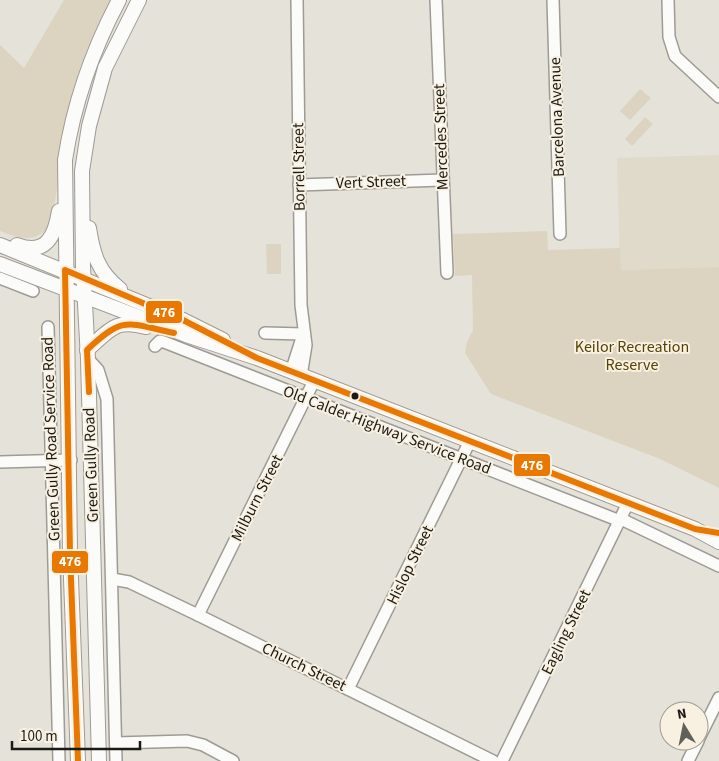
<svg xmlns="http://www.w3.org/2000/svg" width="719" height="761" font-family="'Source Sans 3',sans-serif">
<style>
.built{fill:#e0daca}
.green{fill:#dcd4c0}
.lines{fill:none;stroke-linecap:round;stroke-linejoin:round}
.minor-casing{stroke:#9e9b95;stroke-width:14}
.major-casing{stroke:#9e9b95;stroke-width:16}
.minor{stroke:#fbfbf9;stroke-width:11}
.major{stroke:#fbfbf9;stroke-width:14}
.bus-1-casing{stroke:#f8f1e2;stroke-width:10}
.bus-1{stroke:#e87802;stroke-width:6}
.bus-dot{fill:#1c1a15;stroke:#f8f1e2;stroke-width:2}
.labels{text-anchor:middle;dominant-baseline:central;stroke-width:4;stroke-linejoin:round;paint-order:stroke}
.street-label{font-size:16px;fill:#1c1a15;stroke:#f8f1e2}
.park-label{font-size:16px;fill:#564202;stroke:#f8f1e2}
.line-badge{stroke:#f8f1e2;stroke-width:2}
.badge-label{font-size:14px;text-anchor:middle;font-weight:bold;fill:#fff}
</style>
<rect width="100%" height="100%" fill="#e5e2da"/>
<!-- built -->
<polygon class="built" points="719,155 719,267 620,270 617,158"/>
<!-- green -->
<g class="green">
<path d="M64,0H110C91,36 77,71 68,110C64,130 56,217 48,227C35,244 18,238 0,231V45L24,68Z"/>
<polygon points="640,89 651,98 630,120 620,111"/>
<polygon points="645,117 653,124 632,146 625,139"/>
<polygon points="547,231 548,250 620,248 621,270 719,267 719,488 660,459 491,394 465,353 467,342 473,330 472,275 455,276 453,234"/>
<polygon points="266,244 281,244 281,274 267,274"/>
</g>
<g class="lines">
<defs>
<g id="minor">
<polyline points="297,0 301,305 306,345 301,376"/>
<polyline points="436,0 447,273"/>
<polyline points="553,0 560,234"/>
<polyline points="668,0 669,37 675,56 719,97"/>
<polyline points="299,185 442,180"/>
<polyline points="0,278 33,291"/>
<polyline points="48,327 59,761"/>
<polyline points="265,333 303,334"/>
<polyline points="155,346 160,341 164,342 620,521"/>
<polyline points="88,359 98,370 107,399 116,761"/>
<polyline points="291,372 301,341"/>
<polyline points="0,462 71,460"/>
<polyline points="621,519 719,566"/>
<polyline points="112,579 129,582 198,615 493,761"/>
<polyline points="198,615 314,381"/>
<polyline points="348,689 470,441"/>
<polyline points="699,738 719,698"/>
<polyline points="116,743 187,741 203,745 233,761"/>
<polyline points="502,761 628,503"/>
<polyline points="688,761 698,741"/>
</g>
<g id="major">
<path d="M89,228C93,254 98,272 120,289"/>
<polyline points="0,245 183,320 223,340"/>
<path d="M17,245C46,256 55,236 59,211"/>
<polyline points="0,264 186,335 257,358 695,529 719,542"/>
<path d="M87,350C109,331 115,318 146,327"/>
<path d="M78,761L70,553L65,160C74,102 92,51 119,0"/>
<polyline points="99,761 88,359 83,267 82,171 89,126 105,68 139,0"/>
</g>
</defs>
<!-- minor casing -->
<use href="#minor" class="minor-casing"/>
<!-- major casing -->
<use href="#major" class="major-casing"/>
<!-- minor -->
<use href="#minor" class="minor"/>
<!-- major -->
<use href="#major" class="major"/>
<defs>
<g id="bus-1">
<path d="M89,392L87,350C124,315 127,323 174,333"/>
<polyline points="78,761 70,553 65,270 183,320 257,358 695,529 719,533"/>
</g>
</defs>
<!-- bus-1 casing -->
<use href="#bus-1" class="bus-1-casing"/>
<!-- bus-1 -->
<use href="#bus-1" class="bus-1"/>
</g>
<!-- markers -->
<circle class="bus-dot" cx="355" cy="396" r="4.5"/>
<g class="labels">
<!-- street labels -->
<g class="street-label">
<text transform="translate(557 117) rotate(-92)">Barcelona Avenue</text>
<text transform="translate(441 137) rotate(-92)">Mercedes Street</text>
<text transform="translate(299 167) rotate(-91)">Borrell Street</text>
<text transform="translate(371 182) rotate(-2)">Vert Street</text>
<text transform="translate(387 430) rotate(21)">Old Calder Highway Service Road</text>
<text transform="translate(51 439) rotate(-92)">Green Gully Road Service Road</text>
<text transform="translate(91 465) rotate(-92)">Green Gully Road</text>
<text transform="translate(257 498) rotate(-63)">Milburn Street</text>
<text transform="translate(410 565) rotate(-64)">Hislop Street</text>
<text transform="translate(566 632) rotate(-64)">Eagling Street</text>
<text transform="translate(304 667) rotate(26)">Church Street</text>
</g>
<!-- park labels -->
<g class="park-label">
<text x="632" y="347">Keilor Recreation<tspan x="632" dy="18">Reserve</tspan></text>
</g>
</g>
<g class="line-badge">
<rect x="145" y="300" width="38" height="24" rx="5" fill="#e87802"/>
<rect x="513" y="453" width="38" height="24" rx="5" fill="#e87802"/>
<rect x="51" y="550" width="38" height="24" rx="5" fill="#e87802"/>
</g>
<g class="badge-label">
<text x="164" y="317">476</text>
<text x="532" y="470">476</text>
<text x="70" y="566">476</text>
</g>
<!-- north arrow -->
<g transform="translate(684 726) rotate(350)"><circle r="24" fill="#f8f1e2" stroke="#a09b90"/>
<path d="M0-4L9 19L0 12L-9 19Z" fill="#62605a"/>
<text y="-8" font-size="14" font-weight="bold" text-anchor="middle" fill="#1c1a15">N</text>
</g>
<!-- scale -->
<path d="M12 741v8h128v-8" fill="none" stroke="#1c1a15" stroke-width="2.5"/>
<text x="20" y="741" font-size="15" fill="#1c1a15" stroke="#f8f1e2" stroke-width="4" paint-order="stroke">100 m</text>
</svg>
